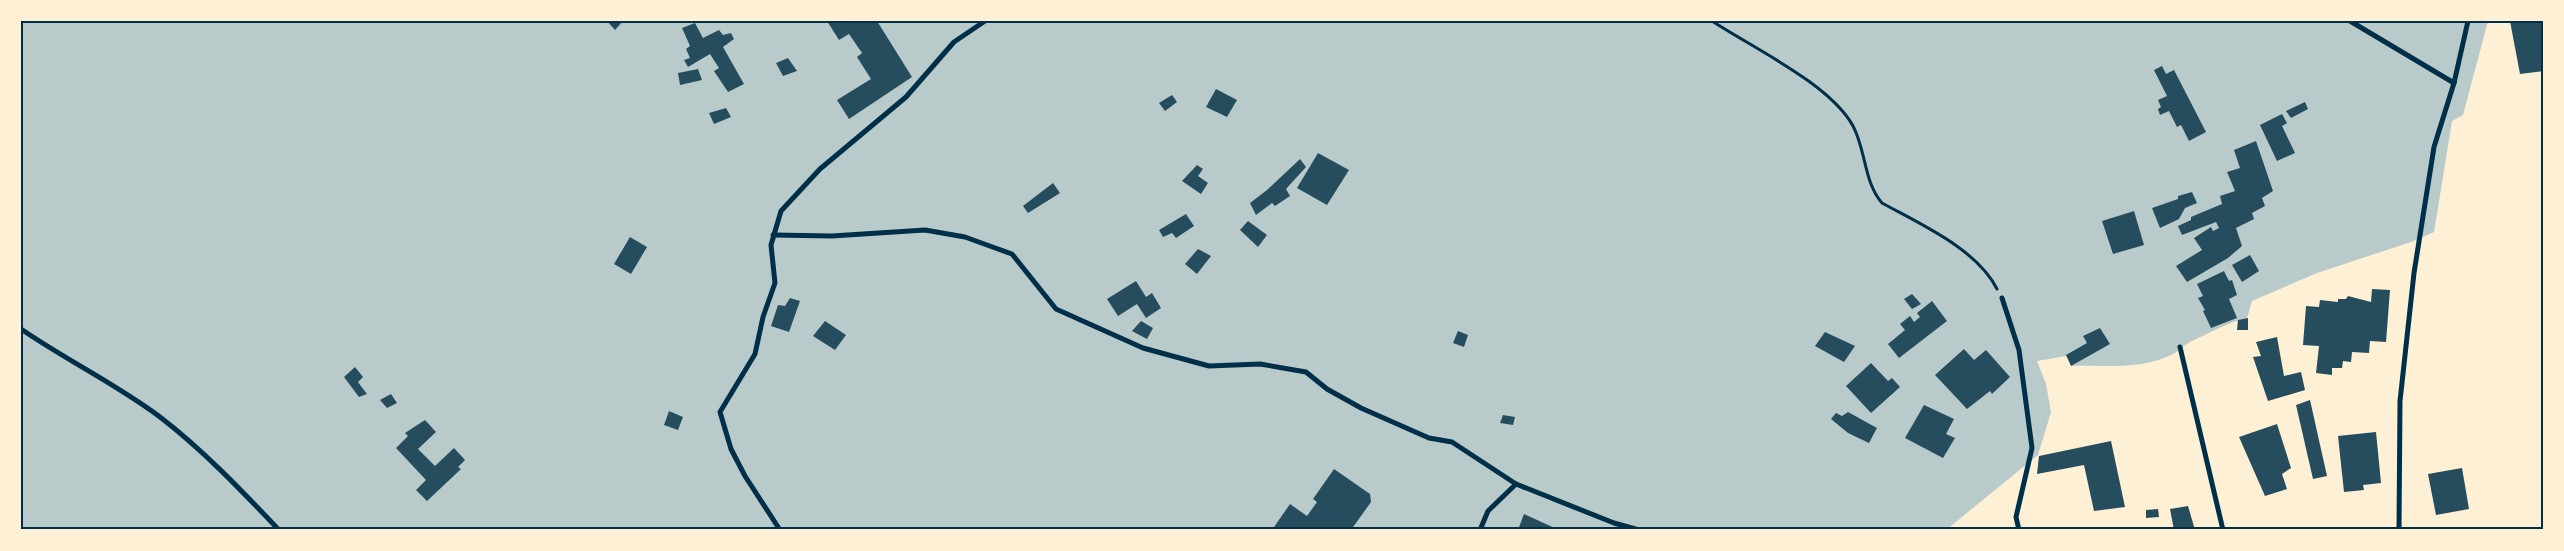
<svg xmlns="http://www.w3.org/2000/svg" width="2564" height="551" font-family="'DM Sans',sans-serif">
<style>
.green{fill:#b9caca}
.building{fill:#264d5e}
.lines{fill:none;stroke-linecap:round;stroke-linejoin:round}
.path{stroke:#003049;stroke-width:3}
.minor{stroke:#003049;stroke-width:5}
.neatline{fill:none;stroke:#003049;stroke-width:2}
</style>
<rect width="100%" height="100%" fill="#fdf0d5"/>
<!-- green -->
<path class="green" d="M21,21H2488L2463,115L2452,121L2434,232L2411,242L2317,273L2252,301L2247,318C2229,322 2207,334 2190,342C2183,346 2178,352 2171,355C2140,370 2106,365 2072,366L2066,356L2037,361L2046,384L2051,412L2038,455L1946,530H21Z"/>
<!-- building -->
<g class="building">
<polygon points="607,21 623,21 615,30"/>
<polygon points="827,21 877,21 912,77 849,119 837,100 871,79 857,57 862,53 849,34 839,40"/>
<polygon points="2510,21 2543,21 2543,71 2520,74"/>
<polygon points="695,23 703,38 719,30 723,35 731,33 734,39 723,47 744,84 728,92 714,71 719,68 710,54 688,67 684,60 690,58 686,49 690,46 682,28"/>
<polygon points="788,58 797,71 783,76 776,63"/>
<polygon points="2162,66 2166,74 2174,70 2206,132 2189,141 2181,125 2177,127 2169,111 2160,115 2158,109 2161,107 2158,100 2167,96 2154,70"/>
<polygon points="698,69 702,80 680,85 678,73"/>
<polygon points="1216,89 1237,100 1227,117 1206,107"/>
<polygon points="1172,95 1177,102 1165,111 1159,103"/>
<polygon points="2305,102 2308,109 2291,118 2286,111"/>
<polygon points="726,108 731,117 714,124 709,113"/>
<polygon points="2282,114 2287,123 2282,126 2295,153 2277,161 2260,125"/>
<polygon points="2256,141 2273,191 2262,198 2265,206 2252,213 2254,219 2236,228 2242,246 2228,258 2187,282 2176,266 2202,250 2194,238 2211,227 2213,231 2219,228 2216,222 2182,235 2178,226 2191,220 2191,217 2222,204 2220,196 2235,191 2227,172 2240,168 2234,150"/>
<polygon points="1318,153 1349,170 1327,205 1297,188"/>
<polygon points="1300,159 1306,167 1286,189 1290,196 1275,206 1272,203 1256,215 1250,203 1267,190"/>
<polygon points="1197,165 1203,169 1198,176 1208,183 1201,194 1182,181"/>
<polygon points="1053,183 1060,193 1028,213 1023,206"/>
<polygon points="2192,192 2197,203 2185,208 2179,219 2160,228 2152,208 2178,199 2178,196"/>
<polygon points="2134,211 2144,245 2113,254 2102,221"/>
<polygon points="1186,214 1194,226 1176,238 1172,233 1163,237 1159,230"/>
<polygon points="1248,221 1267,235 1258,247 1240,230"/>
<polygon points="630,237 647,247 631,274 614,264"/>
<polygon points="1198,249 1211,256 1197,274 1185,264"/>
<polygon points="2250,255 2259,271 2242,282 2232,265"/>
<polygon points="2224,271 2229,281 2232,280 2237,295 2229,299 2237,318 2211,328 2203,311 2205,310 2198,298 2203,296 2197,284"/>
<polygon points="1136,281 1146,297 1152,293 1161,308 1146,318 1137,304 1118,316 1107,299"/>
<polygon points="2372,289 2390,290 2386,342 2370,341 2369,353 2352,352 2351,362 2343,361 2342,368 2332,368 2332,375 2316,373 2319,346 2303,345 2306,306 2319,307 2320,300 2338,302 2338,299 2346,299 2348,296 2371,302"/>
<polygon points="1912,294 1921,304 1912,309 1904,299"/>
<polygon points="790,298 800,301 789,332 771,326 778,305 785,306"/>
<polygon points="1932,301 1947,321 1899,358 1888,344 1905,330 1900,324 1910,316 1914,322 1920,317 1917,313"/>
<polygon points="2248,318 2248,330 2237,330 2238,320"/>
<polygon points="825,321 846,335 835,350 813,336"/>
<polygon points="1141,321 1153,328 1147,339 1132,331"/>
<polygon points="2100,328 2110,344 2071,366 2066,355 2087,343 2083,336"/>
<polygon points="1458,331 1468,335 1464,347 1453,343"/>
<polygon points="1825,332 1855,346 1844,362 1815,346"/>
<polygon points="2277,337 2284,376 2301,372 2305,390 2268,401 2253,357 2261,356 2256,342"/>
<polygon points="1964,349 1974,360 1986,350 2010,377 1992,394 1990,391 1967,409 1935,375"/>
<polygon points="1871,363 1888,381 1892,378 1900,387 1871,413 1846,386"/>
<polygon points="355,367 363,377 358,382 367,394 359,397 344,377"/>
<polygon points="391,394 397,403 387,408 380,400"/>
<polygon points="2310,400 2327,476 2313,479 2296,405"/>
<polygon points="1924,405 1954,419 1946,434 1955,438 1943,458 1905,438"/>
<polygon points="669,411 683,417 678,430 664,425"/>
<polygon points="1848,412 1877,428 1869,443 1848,433 1831,419 1836,413 1842,416"/>
<polygon points="1503,415 1515,417 1513,425 1500,423"/>
<polygon points="425,420 436,432 418,449 435,466 454,448 465,460 458,467 461,469 427,501 416,490 426,480 396,448 408,436 405,433"/>
<polygon points="2277,424 2291,468 2282,474 2287,489 2265,496 2239,437"/>
<polygon points="2376,432 2381,483 2363,485 2364,490 2344,492 2338,436"/>
<polygon points="2111,441 2125,507 2094,511 2084,465 2037,474 2039,456"/>
<polygon points="2462,468 2469,509 2436,515 2428,474"/>
<polygon points="1334,469 1370,494 1371,502 1351,530 1272,530 1290,504 1307,516 1317,502 1313,499"/>
<polygon points="2188,506 2195,530 2174,530 2170,509"/>
<polygon points="2158,509 2159,517 2146,518 2146,510"/>
<polygon points="1524,514 1559,530 1518,530"/>
</g>
<g class="lines">
<!-- path -->
<path class="path" d="M1712,21C1753,48 1830,84 1853,126C1866,150 1864,183 1882,203C1920,224 1977,249 1997,289"/>
<!-- minor -->
<g class="minor">
<polyline points="2350,21 2454,83"/>
<polyline points="773,235 832,236 925,230 965,237 1012,254 1056,309 1143,348 1209,366 1260,364 1306,372 1327,389 1361,408 1429,438 1452,442 1516,484 1614,523 1639,530"/>
<polyline points="2002,298 2019,350 2032,448 2016,517 2019,530"/>
<path d="M21,329C66,360 116,384 160,417C203,450 241,490 279,530"/>
<polyline points="2180,347 2223,530"/>
<polyline points="780,530 745,476 731,449 720,412 755,354 763,317 775,283 771,245 781,211 820,169 906,97 954,42 985,21"/>
<polyline points="1480,530 1488,511 1516,484"/>
<polyline points="2399,530 2400,401 2414,273 2434,147 2454,83 2468,21"/>
</g>
</g>
<!-- border -->
<rect width="2564" height="551" fill="none" stroke="#fdf0d5" stroke-width="45"/>
<rect x="22" y="22" width="2520" height="506" class="neatline"/>
</svg>
